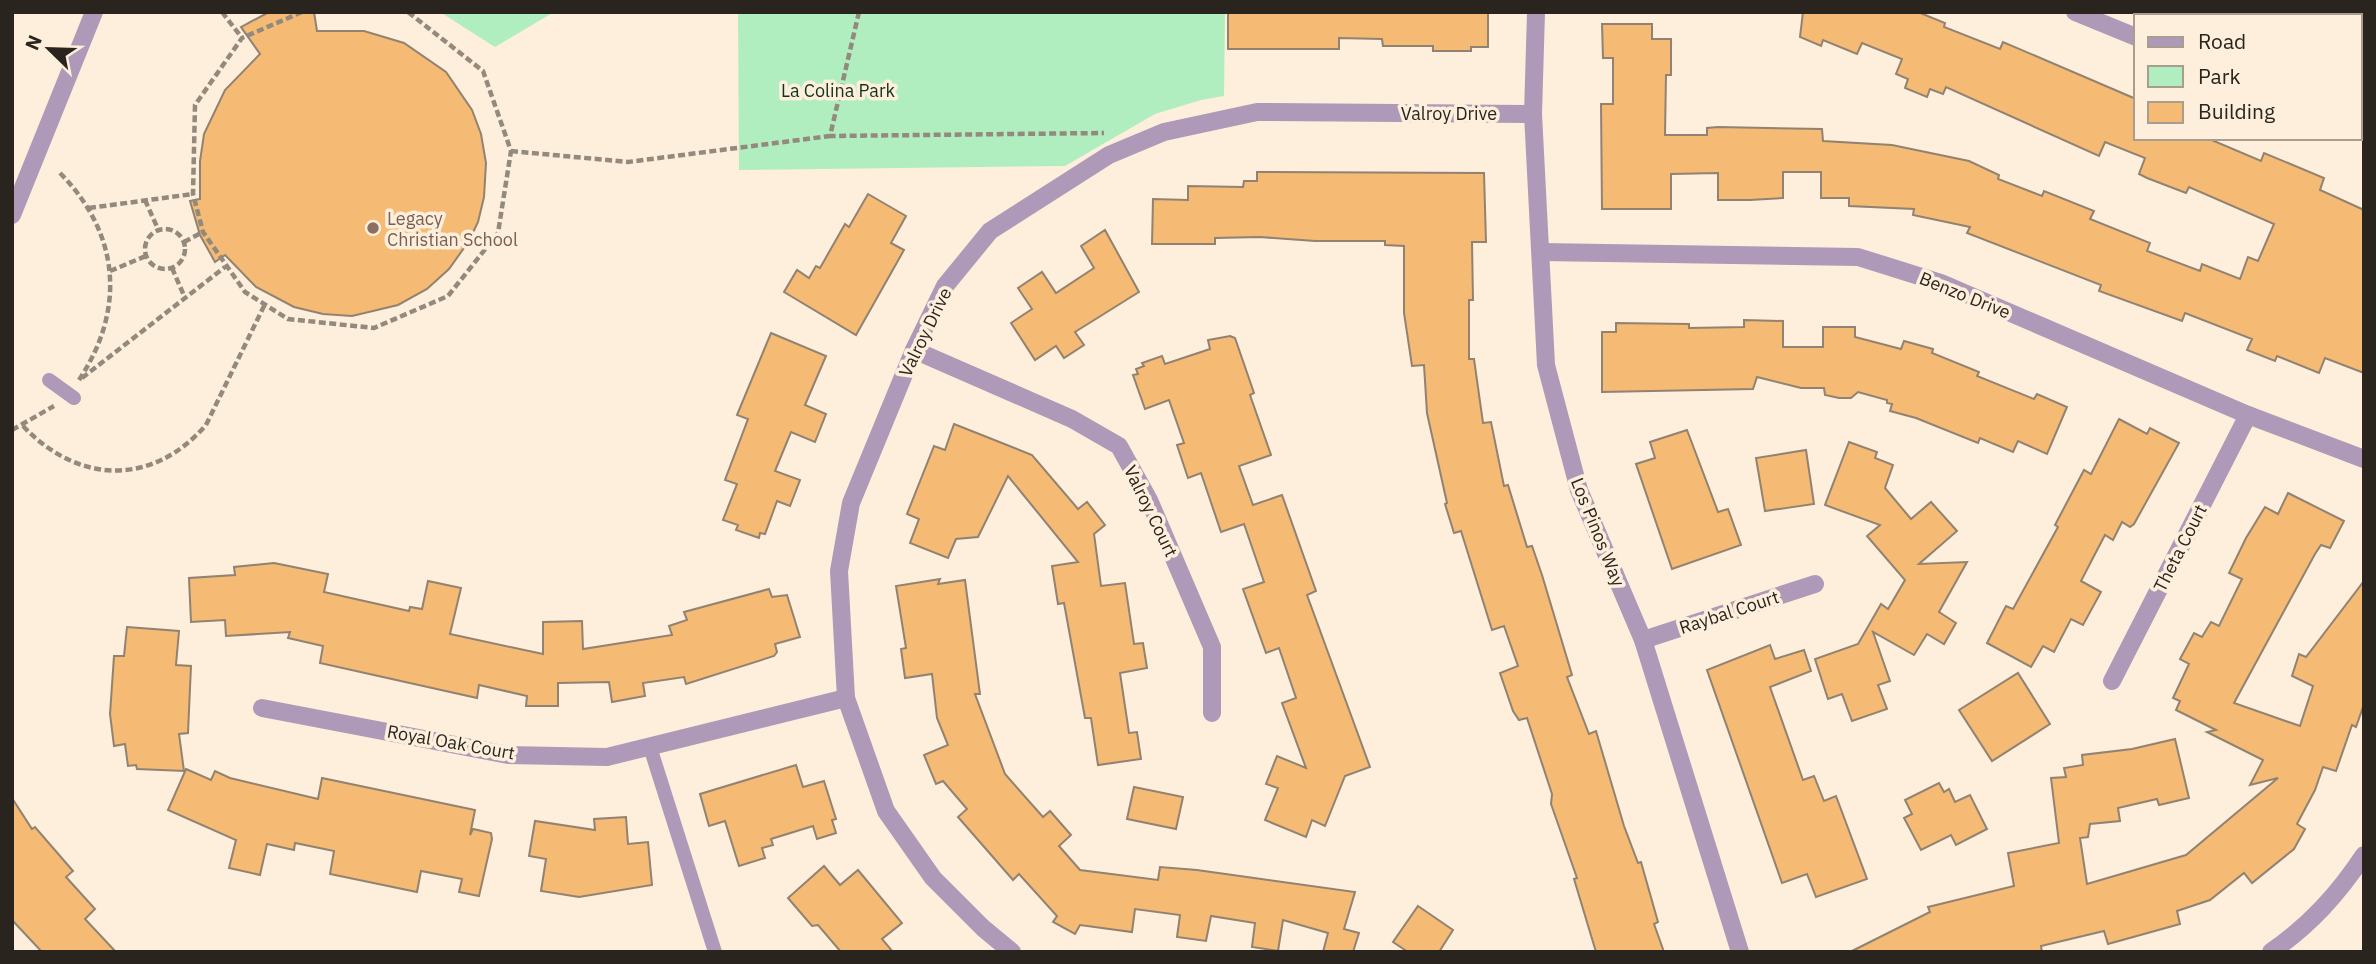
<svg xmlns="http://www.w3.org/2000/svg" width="2376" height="964" font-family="'IBM Plex Sans',sans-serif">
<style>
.green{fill:#b0eec0}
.building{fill:#f5ba73;stroke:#918272;stroke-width:2}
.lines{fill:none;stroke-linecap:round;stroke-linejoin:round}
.path{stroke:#93897c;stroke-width:4.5;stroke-dasharray:7 3.5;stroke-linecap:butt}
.lane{stroke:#ae99b8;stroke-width:14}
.street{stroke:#ae99b8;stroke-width:18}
.education-dot{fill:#8d6e63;stroke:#fdefdb;stroke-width:2.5}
.labels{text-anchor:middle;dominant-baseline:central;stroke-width:7;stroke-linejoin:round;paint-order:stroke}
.park-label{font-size:18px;fill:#11331c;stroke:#fdefdb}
.street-label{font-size:18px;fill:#29241d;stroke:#fdefdb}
.education-label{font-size:18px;fill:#785e54;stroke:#fdefdb;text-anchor:start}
</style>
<rect width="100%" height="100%" fill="#fdefdb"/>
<!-- green -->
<g class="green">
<polygon points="440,12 554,12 495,47"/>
<polygon points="738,12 1225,12 1224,96 1201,100 1155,114 1065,166 739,170"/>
</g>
<!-- building -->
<g class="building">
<polygon points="269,12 314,12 317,31 364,31 404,43 446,72 472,110 481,134 486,163 484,197 478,222 469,241 449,269 427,289 398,305 352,316 323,314 294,307 256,287 225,255 215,262 200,235 190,201 200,199 200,161 204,134 225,90 260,54 241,27"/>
<polygon points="1228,12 1488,12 1488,47 1471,47 1471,51 1433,51 1433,46 1383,46 1382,39 1339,38 1339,49 1228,49"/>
<polygon points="1803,12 1918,12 1945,23 1944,27 2000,49 2003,42 2136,99 2136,138 2207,138 2261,161 2264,153 2324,178 2320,190 2364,210 2364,373 2325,358 2319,373 2277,356 2275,361 2247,350 2252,339 2185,313 2182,321 2099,291 2101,285 1967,233 1970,227 1913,215 1914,209 1849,206 1849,198 1821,198 1821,172 1783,172 1783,198 1750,200 1718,200 1718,173 1671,174 1671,209 1602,209 1601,104 1613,104 1613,58 1603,58 1602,24 1652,24 1652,39 1671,39 1671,75 1666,75 1665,135 1707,135 1707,128 1718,127 1822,129 1823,141 1892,145 1969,161 1999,175 1998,179 2042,196 2044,191 2094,211 2090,219 2150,243 2147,251 2200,271 2202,264 2240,279 2248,257 2258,261 2274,224 2189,187 2186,193 2147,178 2139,174 2145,158 2105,142 2099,156 1946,87 1943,94 1930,89 1927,97 1905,88 1908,79 1896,74 1902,59 1862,43 1857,54 1823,40 1821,46 1800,37"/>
<polygon points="1257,172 1484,173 1486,242 1472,242 1473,300 1469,300 1469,359 1474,359 1483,423 1491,422 1504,486 1508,485 1527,547 1532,546 1542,575 1572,675 1567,677 1589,734 1596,731 1624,826 1638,863 1641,862 1658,922 1654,924 1664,952 1596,952 1574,879 1577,878 1551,804 1552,794 1527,718 1519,720 1513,711 1500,673 1518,666 1504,626 1492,630 1461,531 1454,533 1445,504 1447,503 1427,413 1424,365 1412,366 1404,313 1404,246 1385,245 1385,241 1315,241 1260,237 1215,238 1215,244 1152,244 1153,199 1188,200 1188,186 1243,187 1244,181 1257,181"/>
<polygon points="868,194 906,216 891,243 904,250 856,335 784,292 797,270 809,278 816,266 820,268 845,224 849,227"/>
<polygon points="1105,230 1139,292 1075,332 1084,345 1064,358 1056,346 1035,360 1011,323 1032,309 1018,288 1042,272 1056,293 1094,268 1081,246"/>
<polygon points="1744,320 1783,321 1783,347 1823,347 1823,327 1855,327 1855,337 1901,349 1904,341 1933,349 1932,353 1979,372 1977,376 2034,399 2037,394 2067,407 2047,454 2018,441 2013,452 1980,438 1978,443 1916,418 1890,411 1892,404 1887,403 1887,400 1858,392 1851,398 1839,398 1825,395 1824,388 1801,388 1757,377 1753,389 1602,392 1602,332 1616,332 1616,323 1689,324 1689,328 1744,327"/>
<polygon points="771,333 826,356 805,405 826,414 815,442 791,432 775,471 800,480 790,506 777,501 765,534 760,533 759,538 736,530 738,525 723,520 737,484 725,480 748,419 737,415"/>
<polygon points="1230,336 1235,338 1254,393 1250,395 1271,455 1239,466 1253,505 1282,495 1316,591 1307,595 1370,767 1345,776 1325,826 1312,820 1306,837 1265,820 1278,788 1266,784 1277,756 1306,768 1282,703 1296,698 1279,648 1266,653 1243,589 1264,582 1244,524 1221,532 1201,473 1188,478 1177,445 1184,443 1169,400 1145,409 1133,375 1138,374 1136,369 1144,366 1142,363 1162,356 1165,364 1210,349 1208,340"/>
<polygon points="2119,419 2147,434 2150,428 2179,443 2134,524 2130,527 2122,522 2113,540 2105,535 2095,554 2081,581 2101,592 2083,625 2071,619 2054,652 2043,646 2031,667 1987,643 2006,606 2013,609 2058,527 2055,525 2084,470 2091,474"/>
<polygon points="954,424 1032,455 1078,509 1087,502 1105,525 1094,534 1101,586 1125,583 1134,644 1143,643 1147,668 1120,673 1129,733 1137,732 1141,759 1098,765 1091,718 1085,718 1064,603 1058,604 1052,566 1078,562 1008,476 978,537 956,539 948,558 910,543 919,519 907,514 934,446 945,450"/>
<polygon points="1687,430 1718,512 1728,509 1741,545 1672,569 1636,464 1655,458 1650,442"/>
<polygon points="1849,442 1877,452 1875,458 1893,465 1885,488 1911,519 1931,502 1957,531 1919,564 1967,562 1939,612 1956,623 1944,644 1927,634 1914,655 1873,632 1890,681 1878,685 1887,709 1852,721 1842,694 1828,699 1815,659 1858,644 1881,604 1888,609 1905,580 1867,536 1880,525 1825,505"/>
<polygon points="1806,450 1814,504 1765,511 1756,458"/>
<polygon points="2288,493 2344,521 2330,548 2321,545 2315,554 2234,703 2300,726 2313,686 2292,676 2299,654 2306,657 2364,581 2364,704 2356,727 2352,725 2336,771 2323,767 2315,790 2297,824 2305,829 2294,849 2252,883 2244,873 2210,900 2177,911 2180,924 2108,944 2104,931 2041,946 2042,952 1850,952 1930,912 1928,907 2014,886 2008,853 2059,843 2051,778 2066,777 2064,768 2083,765 2082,755 2132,749 2175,739 2189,798 2159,805 2157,799 2118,808 2120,821 2090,824 2088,837 2080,838 2087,884 2186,855 2278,778 2250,785 2263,760 2207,732 2216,730 2176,710 2180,701 2173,698 2189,664 2180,659 2194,633 2202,637 2211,622 2219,626 2242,579 2229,573 2246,538 2265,507 2278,514"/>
<polygon points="274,563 328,574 324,592 409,611 410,607 422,609 428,581 461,588 450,634 543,654 543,622 582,621 583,649 672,635 669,626 687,620 684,612 769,589 772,597 787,595 800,637 775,644 777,652 774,656 686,684 684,677 643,683 645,696 612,702 609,682 558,683 558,706 526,706 527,696 479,685 477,698 320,663 323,646 288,638 290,632 226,636 225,620 191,622 189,578 235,575 234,567"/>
<polygon points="940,579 938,584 965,580 980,694 975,694 1005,774 1043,817 1050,811 1071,835 1059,846 1080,870 1158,880 1160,867 1197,870 1355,892 1344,929 1359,933 1353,952 1323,952 1328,933 1283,920 1278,951 1252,947 1255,923 1211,916 1206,941 1177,937 1180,915 1135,909 1132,932 1080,925 1075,934 1053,922 1057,916 1019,874 1013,880 958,817 967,809 943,781 936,784 924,755 948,745 937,718 932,674 905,678 901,649 906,648 896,586"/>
<polygon points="127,627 179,631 176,665 191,666 188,733 179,734 184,771 137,769 136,765 128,766 125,744 114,746 110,714 114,656 124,656"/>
<polygon points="1770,645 1775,659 1804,650 1811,671 1770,687 1803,780 1814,776 1824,801 1836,796 1867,879 1816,897 1807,874 1782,883 1707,670"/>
<polygon points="2018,673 2050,724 1992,761 1959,710"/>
<polygon points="796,765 803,787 824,781 836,819 832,820 836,833 817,839 813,826 771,839 773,845 762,848 765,858 739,866 725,821 709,826 700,794"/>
<polygon points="186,769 211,780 215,771 230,778 318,799 322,778 475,810 470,835 473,829 491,833 492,839 479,896 459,892 462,879 421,871 417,892 330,874 334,851 295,843 294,850 267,844 260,875 229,868 236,840 168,810"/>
<polygon points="1939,783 1944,792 1949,789 1955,802 1970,795 1987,829 1956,845 1951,835 1921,850 1904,818 1912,814 1905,800"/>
<polygon points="1134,787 1183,797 1176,829 1127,819"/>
<polygon points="12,798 32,829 35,827 73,871 66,877 95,909 85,919 116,952 42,952 12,920"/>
<polygon points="626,817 628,844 648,842 652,885 579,897 541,891 546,859 529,856 535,821 595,830 594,819"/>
<polygon points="824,866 840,885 858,870 902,923 882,939 893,952 841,952 818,925 812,926 788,898"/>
<polygon points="1418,906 1453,930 1439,952 1408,952 1393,942"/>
</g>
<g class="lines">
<!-- path -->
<g class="path">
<polyline points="222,12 242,38"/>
<polyline points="302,12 242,38 195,105 193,194 203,232 245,292 288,319 374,328 448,296 498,233 511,151 483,71 408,12"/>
<polyline points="859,12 830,136 1104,133"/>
<polyline points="511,151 628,162 830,136"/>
<path d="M60,173C120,234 126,309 79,380"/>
<polyline points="145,200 158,229"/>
<polyline points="89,208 193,194"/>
<circle cx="165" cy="249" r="20"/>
<polyline points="184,242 203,232"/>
<polyline points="172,268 185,298"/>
<polyline points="110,271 146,256"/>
<polyline points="82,378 225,267"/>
<path d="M23,426C78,484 152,487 206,425L264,306"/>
<polyline points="12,430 54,406"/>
</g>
<!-- lane -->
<g class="lane">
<polyline points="49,380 74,398"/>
<polyline points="650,747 715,952"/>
</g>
<!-- street -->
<g class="street">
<polyline points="1536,12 1533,114 1546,365 1579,490 1643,640 1740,952"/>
<polyline points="2075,12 2136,37"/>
<polyline points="2360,127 2364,128"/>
<polyline points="12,215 94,12"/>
<polyline points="1541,252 1858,257 1941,283 2248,415 2364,459"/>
<polyline points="914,350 1072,419 1119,446 1149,500 1212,647 1212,713"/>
<polyline points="1643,640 1815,584"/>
<polyline points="2112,681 2248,415"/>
<polyline points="262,708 508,755 607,757 846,698"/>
<polyline points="1012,952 983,928 933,878 886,811 846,698 839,571 851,503 914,350 945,286 990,231 1109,155 1164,132 1257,112 1533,114"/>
<path d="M2271,952C2310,925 2338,894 2364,855"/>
</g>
</g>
<!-- markers -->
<circle class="education-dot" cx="373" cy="228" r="7"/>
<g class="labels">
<!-- park labels -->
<g class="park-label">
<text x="838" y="90">La Colina Park</text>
</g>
<!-- street labels -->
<g class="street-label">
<text x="1449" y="113">Valroy Drive</text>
<text transform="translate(1965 295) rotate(22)">Benzo Drive</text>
<text transform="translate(925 332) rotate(-64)">Valroy Drive</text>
<text transform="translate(1151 511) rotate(64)">Valroy Court</text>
<text transform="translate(1598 532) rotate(68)">Los Pinos Way</text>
<text transform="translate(2180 548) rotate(-63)">Theta Court</text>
<text transform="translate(1729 612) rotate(-18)">Raybal Court</text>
<text transform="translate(451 742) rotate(10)">Royal Oak Court</text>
</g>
<!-- education labels -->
<g class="education-label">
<text x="387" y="218">Legacy<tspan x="387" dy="21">Christian School</tspan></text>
</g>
</g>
<!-- border -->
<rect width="2376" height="964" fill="none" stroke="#29241d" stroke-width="28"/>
<!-- legend -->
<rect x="2134" y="14" width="228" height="126" fill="#fdefdb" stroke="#a89e8f" stroke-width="2"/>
<rect x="2148" y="37" width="35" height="10" fill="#ae99b8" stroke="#a89e8f" stroke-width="2"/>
<text x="2198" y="49" font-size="21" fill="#29241d">Road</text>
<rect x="2148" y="66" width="35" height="21" fill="#b0eec0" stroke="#a89e8f" stroke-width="2"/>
<text x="2198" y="84" font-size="21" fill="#29241d">Park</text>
<rect x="2148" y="102" width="35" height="21" fill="#f5ba73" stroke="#a89e8f" stroke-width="2"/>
<text x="2198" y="119" font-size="21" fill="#29241d">Building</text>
<!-- north arrow -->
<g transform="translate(49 49) rotate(293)" stroke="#fdefdb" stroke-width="5" paint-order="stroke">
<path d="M0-5L12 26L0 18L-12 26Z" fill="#29241d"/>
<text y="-10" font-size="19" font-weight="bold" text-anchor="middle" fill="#29241d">N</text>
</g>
</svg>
